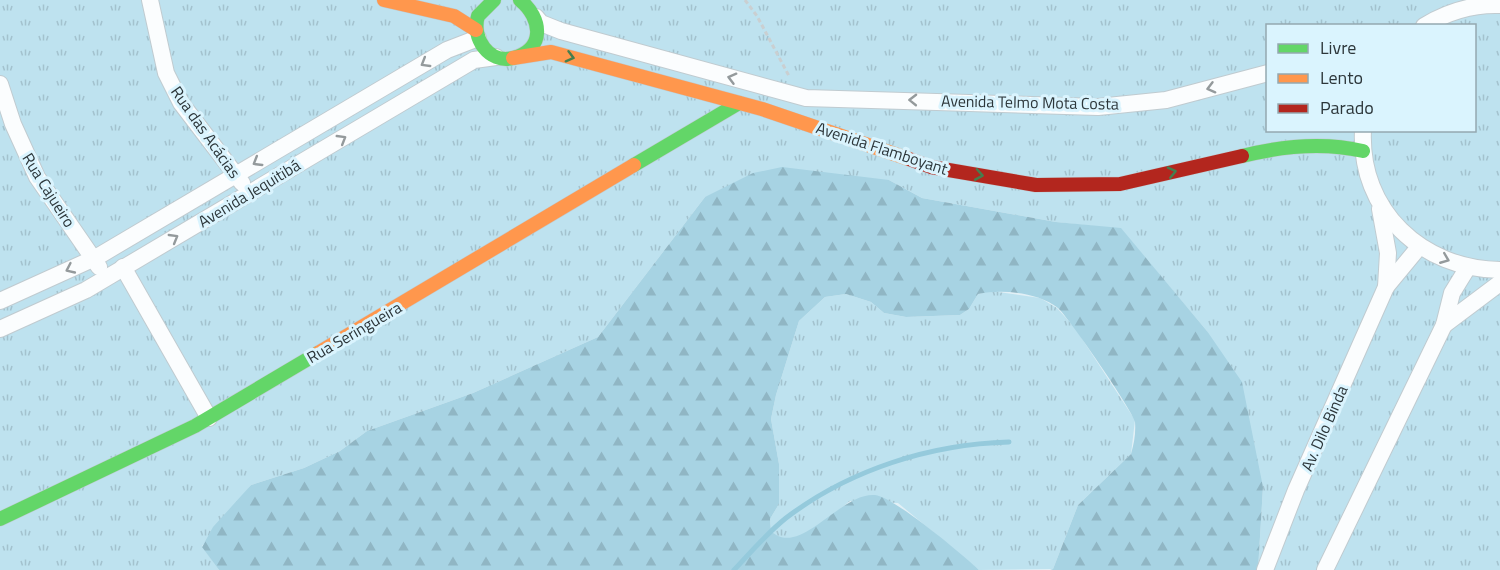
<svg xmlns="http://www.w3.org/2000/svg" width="1500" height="570" font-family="'Titillium Web',sans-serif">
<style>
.grass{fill:url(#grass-tufts);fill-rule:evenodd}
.forest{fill:url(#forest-firs)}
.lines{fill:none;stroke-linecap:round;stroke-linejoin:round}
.stream{stroke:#95cadc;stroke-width:5}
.street-casing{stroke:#c0cbd0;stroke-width:18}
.fast-casing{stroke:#c0cbd0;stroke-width:15}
.slow-casing{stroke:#c0cbd0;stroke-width:15}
.jam-casing{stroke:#c0cbd0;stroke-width:15}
.path{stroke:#cacfd1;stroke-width:3;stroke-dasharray:4.5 3;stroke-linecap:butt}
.street{stroke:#fbfdfe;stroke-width:16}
.fast{stroke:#63d668;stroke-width:14}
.slow{stroke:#ff974d;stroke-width:14}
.jam{stroke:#b3261e;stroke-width:14}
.oneway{stroke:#457e4f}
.oneway2{stroke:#949a9c}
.labels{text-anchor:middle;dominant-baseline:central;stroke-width:6;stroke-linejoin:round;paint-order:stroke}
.street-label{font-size:16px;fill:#2c363a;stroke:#daf4fe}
</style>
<defs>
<pattern id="grass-tufts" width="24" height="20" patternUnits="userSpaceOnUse" patternTransform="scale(1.5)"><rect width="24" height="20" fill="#bee2ef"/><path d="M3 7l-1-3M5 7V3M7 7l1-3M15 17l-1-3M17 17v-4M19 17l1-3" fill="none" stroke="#a3c2ce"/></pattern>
<pattern id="forest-firs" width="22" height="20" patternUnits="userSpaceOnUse" patternTransform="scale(1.5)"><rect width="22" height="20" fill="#a7d3e3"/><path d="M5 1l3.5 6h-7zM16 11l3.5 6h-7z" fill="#90b6c4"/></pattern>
</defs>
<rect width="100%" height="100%" fill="#e2f0f6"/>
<!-- grass -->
<g class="grass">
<path d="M0,0H1500V570H1258L1263,487L1207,331L1121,229L1056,222L922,198L889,180L705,197L598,337L473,393L367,431L340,451L304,468L251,485L202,546L219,570H0ZM1268,26H1474V130H1268Z"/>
<path d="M991,291L1040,298L1057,308L1075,328L1135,420L1131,454L1078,505L1053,569L979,570L898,503L850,501C836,512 809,535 792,539C784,541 777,537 771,531L770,519L779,504V464L771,419L776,395L799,321L825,297L846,294L871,302L884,313L906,317L960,315L969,309L978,294Z"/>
</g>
<!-- forest -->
<path class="forest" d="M782,167L889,180L922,198L1056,222L1121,228L1207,331L1242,382L1263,487L1258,570H1050L1053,569L1078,505L1131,454C1134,444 1136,433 1135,422C1133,411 1069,318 1058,308C1038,292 1002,289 978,294L969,309L960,315L906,317L884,313L871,302L846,294L825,297L799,321L776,395L771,419L779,464V504L770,519L771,531C800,559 840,492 875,495C894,497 962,554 979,570H219L202,547L213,527L251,485L304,468L340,451L367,431L473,393L598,337L705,197L753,173Z"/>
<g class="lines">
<!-- stream -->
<path class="stream" d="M734,570C751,552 767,533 786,518C849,470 930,444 1009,442"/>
<defs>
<g id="street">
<polyline points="150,0 166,73 181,103 242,183"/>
<polyline points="536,17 541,23 561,31 806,98 1098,107 1166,100 1268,73"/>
<path d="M1424,26C1447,12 1473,4 1500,5"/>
<polyline points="0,84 13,124 37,177 99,267"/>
<path d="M1363,130C1359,211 1422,269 1500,270"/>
<polyline points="1380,209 1388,253 1386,287"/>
<polyline points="123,267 209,418"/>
<polyline points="0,301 97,257 447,50 478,38"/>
<polyline points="1444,325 1500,283"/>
<polyline points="0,329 86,290 474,60 496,57"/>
<polyline points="1265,570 1296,490 1386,287 1419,247"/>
<polyline points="1325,570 1444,325 1452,293 1468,267"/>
</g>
<g id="fast">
<path d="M494,0L478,16C471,38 489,64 513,58C546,49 542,18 520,0"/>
<path d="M1242,156C1282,146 1323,142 1363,151"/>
<polyline points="634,165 739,103"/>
<polyline points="0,519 195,426 318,353"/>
</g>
<g id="slow">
<polyline points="384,0 454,16 476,30"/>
<polyline points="513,58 551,52 762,109 909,159"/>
<polyline points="318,353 634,165"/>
</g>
<polyline id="jam" points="909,159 931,167 1036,185 1120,184 1242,156"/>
</defs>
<!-- street casing -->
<use href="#street" class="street-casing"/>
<!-- fast casing -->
<use href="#fast" class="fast-casing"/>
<!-- slow casing -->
<use href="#slow" class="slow-casing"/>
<!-- jam casing -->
<use href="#jam" class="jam-casing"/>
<!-- path -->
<polyline class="path" points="745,0 757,16 789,76"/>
<!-- street -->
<use href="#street" class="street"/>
<!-- fast -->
<use href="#fast" class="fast"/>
<!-- slow -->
<use href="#slow" class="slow"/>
<!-- jam -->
<use href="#jam" class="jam"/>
</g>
<!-- one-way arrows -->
<defs><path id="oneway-chevron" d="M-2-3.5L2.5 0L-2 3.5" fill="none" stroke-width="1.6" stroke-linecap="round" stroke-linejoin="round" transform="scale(1.5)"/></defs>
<g class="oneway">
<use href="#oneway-chevron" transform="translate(570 57) rotate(15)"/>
<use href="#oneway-chevron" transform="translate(1172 172) rotate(-13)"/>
<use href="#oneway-chevron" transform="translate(979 175) rotate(10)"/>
</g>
<g class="oneway2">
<use href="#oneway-chevron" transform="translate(425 63) rotate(149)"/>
<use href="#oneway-chevron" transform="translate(732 78) rotate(-165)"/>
<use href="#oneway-chevron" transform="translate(1211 88) rotate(165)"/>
<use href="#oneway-chevron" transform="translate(913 100) rotate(-179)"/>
<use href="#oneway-chevron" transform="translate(342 139) rotate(-31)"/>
<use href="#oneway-chevron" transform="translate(257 162) rotate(149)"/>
<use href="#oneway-chevron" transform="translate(174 238) rotate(-30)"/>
<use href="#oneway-chevron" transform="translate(1445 259) rotate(22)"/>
<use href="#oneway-chevron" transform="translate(70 269) rotate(155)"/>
</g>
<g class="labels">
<!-- street labels -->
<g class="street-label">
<text transform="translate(1030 102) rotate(1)">Avenida Telmo Mota Costa</text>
<text transform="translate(206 132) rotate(55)">Rua das Acácias</text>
<text transform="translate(882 148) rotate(18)">Avenida Flamboyant</text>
<text transform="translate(49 190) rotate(58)">Rua Cajueiro</text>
<text transform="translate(249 193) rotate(-31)">Avenida Jequitibá</text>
<text transform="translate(354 332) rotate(-30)">Rua Seringueira</text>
<text transform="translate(1324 428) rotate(-66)">Av. Dilo Binda</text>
</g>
</g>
<!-- legend -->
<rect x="1266" y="24" width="210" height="108" fill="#daf4fe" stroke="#94a8b0" stroke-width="1.5"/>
<rect x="1278" y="44" width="30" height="9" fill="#63d668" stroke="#94a8b0" stroke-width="1.5"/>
<text x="1320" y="54" font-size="18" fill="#2c363a">Livre</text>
<rect x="1278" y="74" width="30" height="9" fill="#ff974d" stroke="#94a8b0" stroke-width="1.5"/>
<text x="1320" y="84" font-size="18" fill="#2c363a">Lento</text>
<rect x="1278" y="104" width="30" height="9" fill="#b3261e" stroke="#94a8b0" stroke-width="1.5"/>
<text x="1320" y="114" font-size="18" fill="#2c363a">Parado</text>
</svg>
